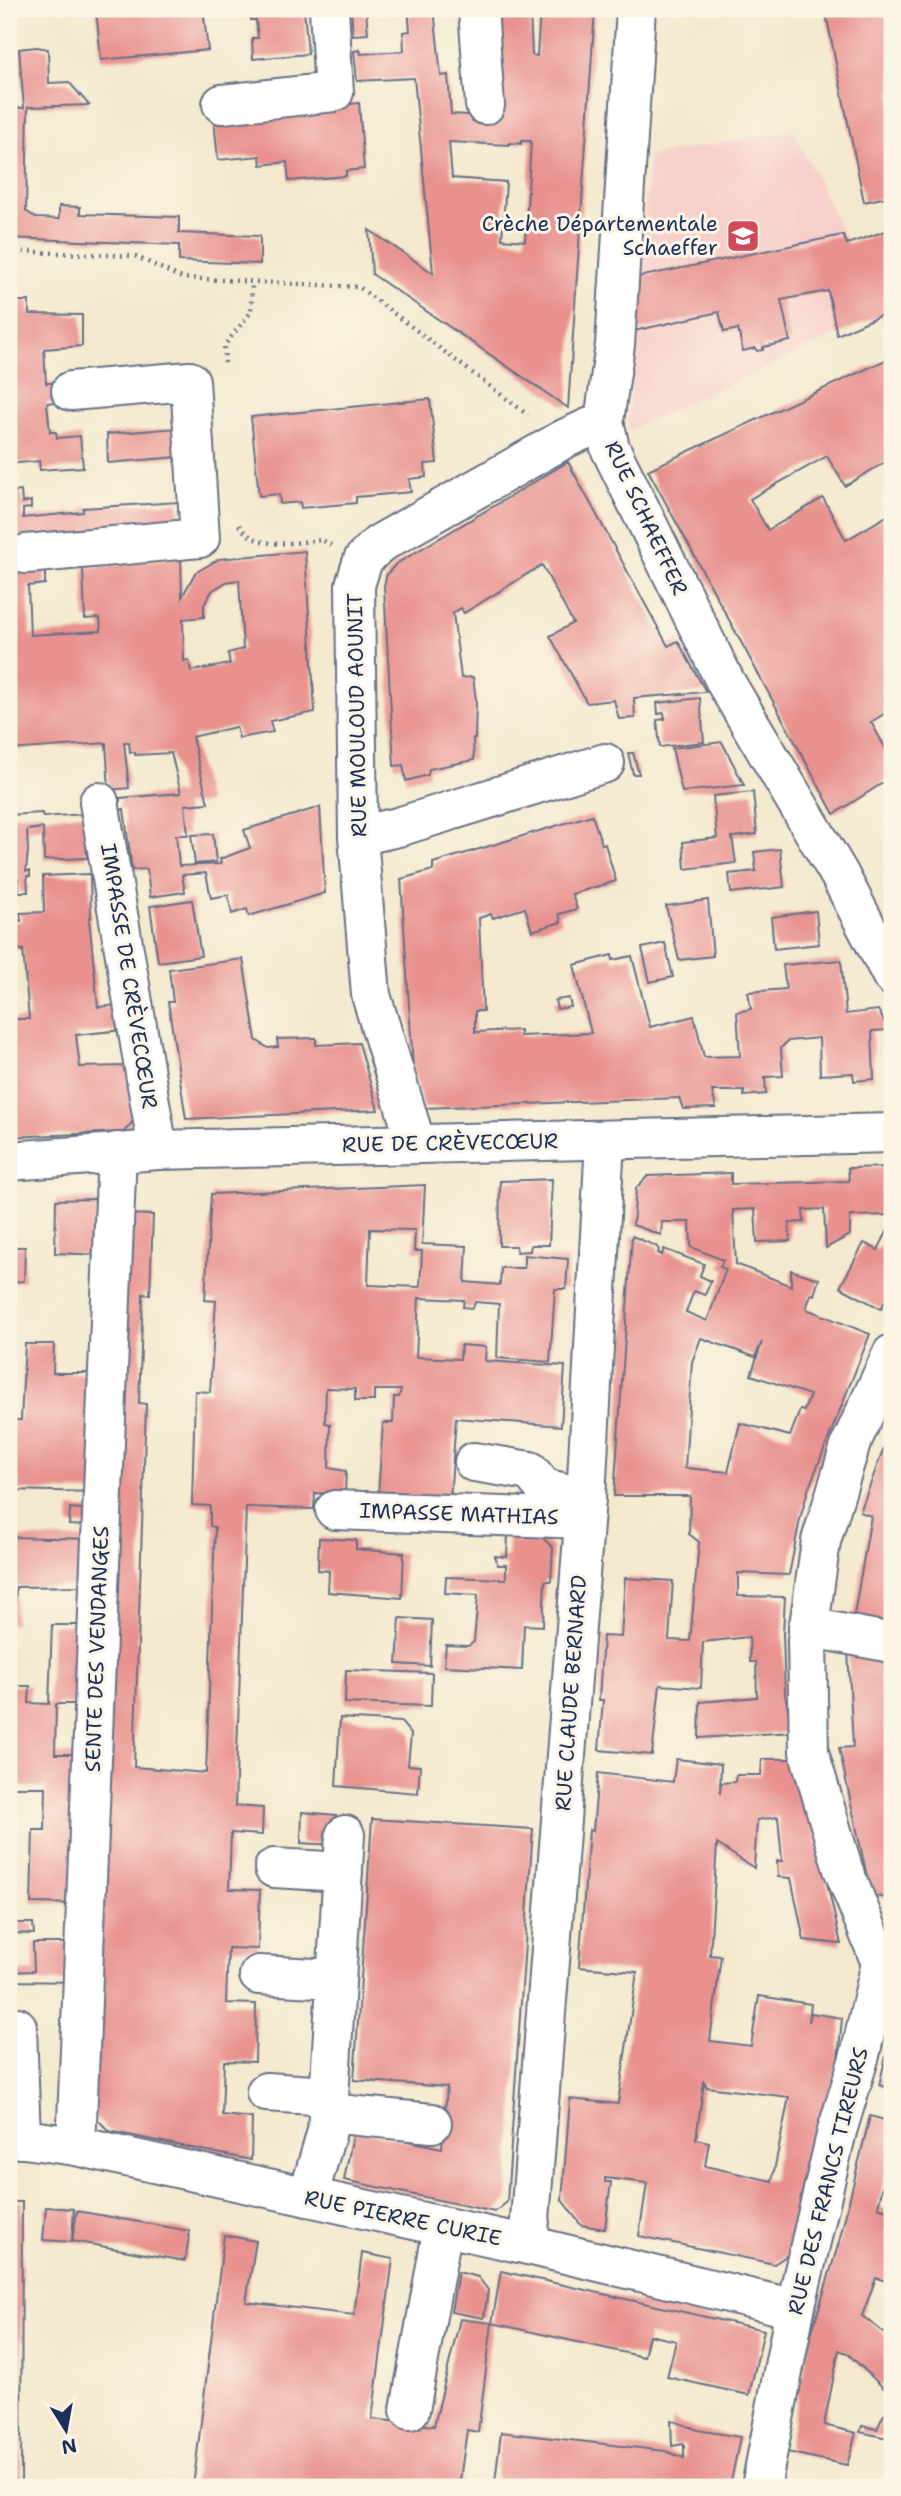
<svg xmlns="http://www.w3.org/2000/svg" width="901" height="2496" font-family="'Shantell Sans',sans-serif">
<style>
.built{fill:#f7d0cb}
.building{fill:#e8918f;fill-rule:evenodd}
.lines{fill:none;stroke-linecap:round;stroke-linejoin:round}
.minor-casing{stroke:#677085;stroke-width:42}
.major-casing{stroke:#677085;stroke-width:42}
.path{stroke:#677085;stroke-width:4.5;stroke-dasharray:2 5;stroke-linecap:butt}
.minor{stroke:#fff;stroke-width:38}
.major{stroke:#fff;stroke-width:38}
.labels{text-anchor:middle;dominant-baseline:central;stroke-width:6;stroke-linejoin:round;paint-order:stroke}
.poi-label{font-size:21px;fill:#1b2f5e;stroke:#fcf5e5;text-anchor:end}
.street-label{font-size:21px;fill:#1b2f5e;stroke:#fcf5e5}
</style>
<rect width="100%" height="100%" fill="#fcf5e5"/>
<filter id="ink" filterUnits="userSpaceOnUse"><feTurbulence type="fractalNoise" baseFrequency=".0143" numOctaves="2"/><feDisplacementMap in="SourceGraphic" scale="14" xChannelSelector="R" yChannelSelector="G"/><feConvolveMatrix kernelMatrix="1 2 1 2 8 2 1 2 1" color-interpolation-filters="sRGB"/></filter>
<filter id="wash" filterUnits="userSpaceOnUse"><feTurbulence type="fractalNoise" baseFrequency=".00686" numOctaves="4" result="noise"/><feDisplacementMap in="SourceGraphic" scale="28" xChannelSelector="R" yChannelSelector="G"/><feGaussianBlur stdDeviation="1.57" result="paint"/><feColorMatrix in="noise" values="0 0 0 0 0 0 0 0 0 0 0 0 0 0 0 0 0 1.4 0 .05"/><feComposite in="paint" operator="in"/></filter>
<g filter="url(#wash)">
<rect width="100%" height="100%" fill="#f4e9ce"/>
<!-- built -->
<polygon class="built" points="794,130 881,315 627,431 649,156"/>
<g id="blocks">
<!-- building -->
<g class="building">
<polygon points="96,9 203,9 208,50 101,60"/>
<polygon points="250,9 304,9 308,54 253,59 252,38 258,38 256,20 251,20"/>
<polygon points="351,9 366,9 368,34 353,35"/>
<path d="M408,9H434L441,76L448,75L451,114L501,117L495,9H530L532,55L537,56L540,9H595L568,408L372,274L369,230L433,273L414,78L357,81L354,51L360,50L361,54L404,51L403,32L410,31ZM521,141H531L525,241L502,239L506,182L452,178L449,142L509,145V143L521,144Z"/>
<polygon points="825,9 892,9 892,196 864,202"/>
<polygon points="37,47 48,49 49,83 69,82 89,105 28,107 26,211 36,218 59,219 59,206 80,207 80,214 179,217 179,233 260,236 260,264 179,261 179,245 9,238 9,108 24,108 19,49"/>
<polygon points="359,103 364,169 346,171 346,176 289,181 287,162 261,165 260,156 218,160 214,120"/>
<polygon points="892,229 892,339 881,315 837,335 828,291 781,300 790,341 763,347 763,350 757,351 755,348 743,351 738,329 724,332 719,312 634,331 638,277 843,235 847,244"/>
<polygon points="9,301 29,301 29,314 82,315 82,346 44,349 46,383 54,383 55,402 47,403 50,432 56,432 57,438 80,436 83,467 40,470 39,461 9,464"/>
<polygon points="892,357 892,417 888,420 892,427 892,458 845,486 827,456 750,499 768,530 823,498 846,540 892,513 892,709 871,722 892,760 892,777 834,814 648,470"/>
<polygon points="430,399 437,463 425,464 426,477 409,479 411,492 356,497 356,503 301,508 300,502 280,504 279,494 259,496 251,417"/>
<polygon points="177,428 178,457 108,463 107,434"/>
<polygon points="568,462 668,646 678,641 706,692 634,698 635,718 619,719 614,700 587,703 550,636 573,623 542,565 464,613 461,608 453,613 461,678 473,677 476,700 475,738 473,738 474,760 429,769 428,775 406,781 403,765 394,766 384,586 387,574 396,564"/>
<path d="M21,491L22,503L31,501V508L23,509V518L83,512V508L179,502L180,530L45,570V584L28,586L30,635L101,631L100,618L85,619L83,568L181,557L182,597L195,573L219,559L305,551L315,712L270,721L273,732L239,738L236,727L192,737L208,803L185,805L188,835H176L179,866L221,864L220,859L250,848L244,830L320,807L325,893L249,916L247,909L232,914L228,895L211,898L206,873L182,875L185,892L150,897L147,869L132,870L124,809L120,810V798L181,793L171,753L135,755V752H130L129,742H124L129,788L109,790L106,743L9,750V492ZM239,580L243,649L228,653L230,664L191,671L189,660L184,661L183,619L204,617V605L212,591L226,582Z"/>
<polygon points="700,698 704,742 660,747 657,720 665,719 664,713 658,714 657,703"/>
<polygon points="722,742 744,785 682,792 672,748"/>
<polygon points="628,753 633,753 639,774 633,774"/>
<polygon points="753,792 757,834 732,837 736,863 685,869 683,842 717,838 713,796"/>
<polygon points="42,813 43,817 85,814 87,858 44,860 43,828 27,830 28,851 26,871 30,871 30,876 27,876 28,892 19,892 18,878 9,878 9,815"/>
<polygon points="592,815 602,844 605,844 616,881 572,894 577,909 559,914 561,922 532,931 525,908 493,918 491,914 479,918 483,1011 475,1011 475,1032 520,1030 520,1036 591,1033 574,965 612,955 613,960 632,956 650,1027 694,1016 704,1057 740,1056 737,1012 751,1009 748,992 786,989 783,965 841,960 846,1014 878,1010 889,1030 872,1031 874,1079 854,1081 853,1073 820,1075 819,1038 788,1041 781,1048 783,1076 765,1077 766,1094 744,1096 744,1091 712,1091 716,1108 683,1109 679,1098 424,1108 413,1068 401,879 433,870 433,863"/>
<polygon points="213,834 216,862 195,864 191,835"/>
<polygon points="780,849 784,887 731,893 729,874 756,871 754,852"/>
<polygon points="90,874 91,918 89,918 98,1007 118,1005 122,1030 76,1035 80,1067 127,1066 134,1120 124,1132 9,1137 9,1019 29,1019 23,950 9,949 9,921 21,921 20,913 44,912 43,876"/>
<polygon points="192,900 201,956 158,962 150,906"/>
<polygon points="708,900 713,956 679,960 666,906"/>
<polygon points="816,911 819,944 774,949 771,917"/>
<polygon points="665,943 673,977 650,982 642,948"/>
<polygon points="243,959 256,1040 268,1048 278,1047 277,1039 316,1038 316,1045 359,1043 378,1110 186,1119 168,1002 173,1002 169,969"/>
<polygon points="569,998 571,1007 557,1009 555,1000"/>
<path d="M892,1167V1215L850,1216V1235L826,1248L824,1209L803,1210L804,1222L789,1223L790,1241L757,1242L755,1209L733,1210L736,1264L791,1286V1270L819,1279L814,1295L811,1294L806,1309L870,1334L808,1490L800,1519L789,1575L738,1573V1596L785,1597L783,1634L785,1695L793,1732L699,1738L700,1702L757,1697L756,1662H750L749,1637L703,1642L701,1688L660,1685L652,1755L599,1750L603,1700H599L603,1636L621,1637L625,1578L673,1581L669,1640L690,1641L699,1542L689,1534L690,1496H614L632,1236L656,1246L659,1250L658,1253L662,1255L664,1249L704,1264L700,1276L711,1281L705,1295L694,1291L686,1312L707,1321L726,1269L720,1267L723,1260L691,1247L690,1222H662L661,1235L633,1225L636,1188L648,1176L731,1173V1184L849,1181L848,1168ZM701,1338L755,1357L762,1342L751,1375L810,1395L804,1411L800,1410L790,1436L740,1423L728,1472L685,1468L692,1362Z"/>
<polygon points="552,1179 549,1245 531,1245 530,1251 517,1252 516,1246 499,1246 500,1181"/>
<path d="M425,1185L422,1244L467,1246L465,1282L500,1285L501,1268H524V1255L568,1259L566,1289H555L550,1362L497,1358L499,1304L475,1302L473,1308L463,1307L464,1300L419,1298L416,1357L460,1359L461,1345L486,1347L485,1361L565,1366L561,1426L456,1418L450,1499L378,1496L383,1423H393L394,1397H399L401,1390H374V1401H355V1389L326,1388L325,1423L330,1424L329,1468L346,1471L345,1494L315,1493L314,1509L246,1507L235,1806L263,1808L262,1835L231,1833L229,1889L260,1890L258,1949L228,1948L226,2003L256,2004L255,2062L224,2061L222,2115L252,2118L251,2160L109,2131L89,2111L122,1214L153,1215L150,1295L143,1294L139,1403L146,1404L134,1767L206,1773L215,1527L210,1526V1506L192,1505L195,1391L210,1392L216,1301L205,1300L211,1194ZM370,1229L415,1230L414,1251H422L420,1287L368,1285Z"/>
<polygon points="94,1199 106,1210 104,1255 55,1253 56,1200"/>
<polygon points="887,1232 892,1235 892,1288 881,1309 840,1287 864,1243 878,1250"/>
<polygon points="9,1247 25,1247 24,1281 9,1282"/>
<polygon points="25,1344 54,1344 53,1373 100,1373 96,1492 9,1490 9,1420 21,1420"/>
<polygon points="892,1426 892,1899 871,1895 839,1748 853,1747 848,1650 871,1516 860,1512"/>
<polygon points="70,1508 95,1510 94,1526 69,1525"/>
<polygon points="508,1534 541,1536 553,1548 551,1581 545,1581 543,1626 524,1625 522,1670 444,1666 446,1645 468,1646 474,1642 478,1595 445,1593 446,1577 506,1579 506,1565 498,1565 495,1556 507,1557"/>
<polygon points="9,1537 94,1539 91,1586 16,1587 15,1624 9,1624"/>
<polygon points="319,1538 356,1540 356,1549 404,1553 402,1598 328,1592 329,1571 318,1570"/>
<polygon points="400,1618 432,1620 430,1666 397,1664"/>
<polygon points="52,1625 83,1625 80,1704 56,1704 55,1754 77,1754 80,1904 31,1903 33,1830 45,1830 46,1787 9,1787 9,1686 30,1686 29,1703 49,1704"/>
<polygon points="346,1670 432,1673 431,1706 345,1703"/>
<polygon points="340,1718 401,1722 411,1734 408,1765 420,1766 418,1793 336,1786"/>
<path d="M676,1759L721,1764L720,1794L721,1783L735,1782L736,1775H761L762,1759H799L841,1944L804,1940L791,1878L778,1877L777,1861H782L778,1817L757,1820L754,1868L717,1844L710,1955L721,1956L710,2041L751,2046L759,1996L811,2004L809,2022L811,2013L842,2018L838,2059L807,2212L797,2249L774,2264L639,2236L647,2183L605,2178V2182H611L605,2229L581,2225L562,2200L570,2099L618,2104L637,1972L579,1967L589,1830L593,1831L598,1773L673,1782ZM704,2082L707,2087L789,2097L772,2181L705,2166L709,2142L696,2139Z"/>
<polygon points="302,1812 336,1815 334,1845 301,1843"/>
<polygon points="372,1819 533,1829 507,2202 495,2212 344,2180 354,2130 442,2148 447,2087 354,2080"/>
<polygon points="9,1923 33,1923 34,1934 14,1933 14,1929 9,1929"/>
<polygon points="33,1943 79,1943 77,1982 9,1981 9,1972 34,1971"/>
<polygon points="891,2036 892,2036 892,2089 879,2085"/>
<polygon points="870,2116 892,2122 892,2161 889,2160 878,2207 890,2211 887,2222 892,2224 892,2283 876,2278 862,2316 892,2339 892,2396 847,2353 839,2350 824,2425 856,2433 847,2465 787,2452 810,2338 839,2242"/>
<polygon points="9,2202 22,2202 21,2487 9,2487"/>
<polygon points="46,2207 74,2209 72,2242 43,2240"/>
<polygon points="77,2211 190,2231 185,2261 72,2241"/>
<polygon points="224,2235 256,2241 246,2302 354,2315 362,2253 393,2259 372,2419 434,2426 460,2319 492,2323 478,2432 467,2430 459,2487 193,2487"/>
<polygon points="501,2271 764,2330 749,2395 667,2377 676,2341 649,2335 644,2357 492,2323"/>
<polygon points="458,2272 478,2277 488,2290 484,2318 451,2312"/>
<polygon points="892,2409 892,2439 860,2432 862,2426 877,2429 883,2416"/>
<polygon points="671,2420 698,2430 740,2437 730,2487 533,2487 495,2482 501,2432 665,2451 684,2458 684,2444 672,2446"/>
</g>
</g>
</g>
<g filter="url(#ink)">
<use href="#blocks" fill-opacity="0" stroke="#677085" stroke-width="2"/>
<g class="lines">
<defs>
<g id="minor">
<polyline points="478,9 485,105"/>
<polyline points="636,9 615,345 604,421 610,448 726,683 839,874 892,976"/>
<polyline points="222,104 334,92 329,9"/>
<polyline points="26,554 200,538 190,381 71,391"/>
<polyline points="99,802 158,1150"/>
<polyline points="358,836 398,827 605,763"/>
<polyline points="416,1144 371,995 358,836 355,585 363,560 379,544 564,439 604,421"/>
<polyline points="474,1462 530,1471 544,1488 586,1498"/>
<polyline points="335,1510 584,1519"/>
<polyline points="808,1627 892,1643"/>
<polyline points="274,1868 343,1872"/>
<polyline points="259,1975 336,1979"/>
<polyline points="17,2027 21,2139"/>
<polyline points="266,2092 329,2096"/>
<polyline points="328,2113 432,2123"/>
<polyline points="9,2137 76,2146 528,2245 795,2309"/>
<polyline points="76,2146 117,1152"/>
<polyline points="308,2197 327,2131 345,1835"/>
<polyline points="528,2245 586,1498 605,1140"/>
<polyline points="410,2410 443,2227"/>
<polyline points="761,2487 795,2309 837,2131 860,2055 881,1963 843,1869 809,1752 807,1640 821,1541 851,1443 892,1354"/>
</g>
<polyline id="major" points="9,1161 158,1150 892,1133"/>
</defs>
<!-- minor casing -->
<use href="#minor" class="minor-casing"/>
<!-- major casing -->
<use href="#major" class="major-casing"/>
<!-- path -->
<g class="path">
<polyline points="9,251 135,256 182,278 359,287 528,415"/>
<polyline points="225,363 224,346 251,312 252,283"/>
<path d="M239,525C257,552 294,542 322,540L331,545"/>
</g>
<!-- minor -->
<use href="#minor" class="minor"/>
<!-- major -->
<use href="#major" class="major"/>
</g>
</g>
<!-- icons -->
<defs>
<symbol id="school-square" viewBox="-11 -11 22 22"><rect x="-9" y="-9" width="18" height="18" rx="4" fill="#d1495b" stroke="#fcf5e5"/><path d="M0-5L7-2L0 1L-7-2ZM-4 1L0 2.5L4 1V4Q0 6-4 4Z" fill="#fff"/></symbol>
</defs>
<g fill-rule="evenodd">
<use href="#school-square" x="724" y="217" width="38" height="38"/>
</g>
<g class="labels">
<!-- poi labels -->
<g class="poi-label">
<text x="718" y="224">Crèche Départementale<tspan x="718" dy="24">Schaeffer</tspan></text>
</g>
<!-- street labels -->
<g class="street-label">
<text transform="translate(646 518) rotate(65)">RUE SCHAEFFER</text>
<text transform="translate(357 715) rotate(-91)">RUE MOULOUD AOUNIT</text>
<text transform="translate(129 976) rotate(81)">IMPASSE DE CRÈVECŒUR</text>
<text transform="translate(450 1143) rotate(-1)">RUE DE CRÈVECŒUR</text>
<text transform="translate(459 1514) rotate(2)">IMPASSE MATHIAS</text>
<text transform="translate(97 1649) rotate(-88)">SENTE DES VENDANGES</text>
<text transform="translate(571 1693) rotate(-86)">RUE CLAUDE BERNARD</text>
<text transform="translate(828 2181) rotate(-76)">RUE DES FRANCS TIREURS</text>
<text transform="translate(403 2218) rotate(12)">RUE PIERRE CURIE</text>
</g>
</g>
<!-- margin -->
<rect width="901" height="2496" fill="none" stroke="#fcf5e5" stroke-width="35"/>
<!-- north arrow -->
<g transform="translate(66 2430) rotate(169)" stroke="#fcf5e5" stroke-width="5" paint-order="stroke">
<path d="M0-5L12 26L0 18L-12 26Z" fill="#1b2f5e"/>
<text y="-10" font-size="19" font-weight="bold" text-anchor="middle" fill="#1b2f5e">N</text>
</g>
</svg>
